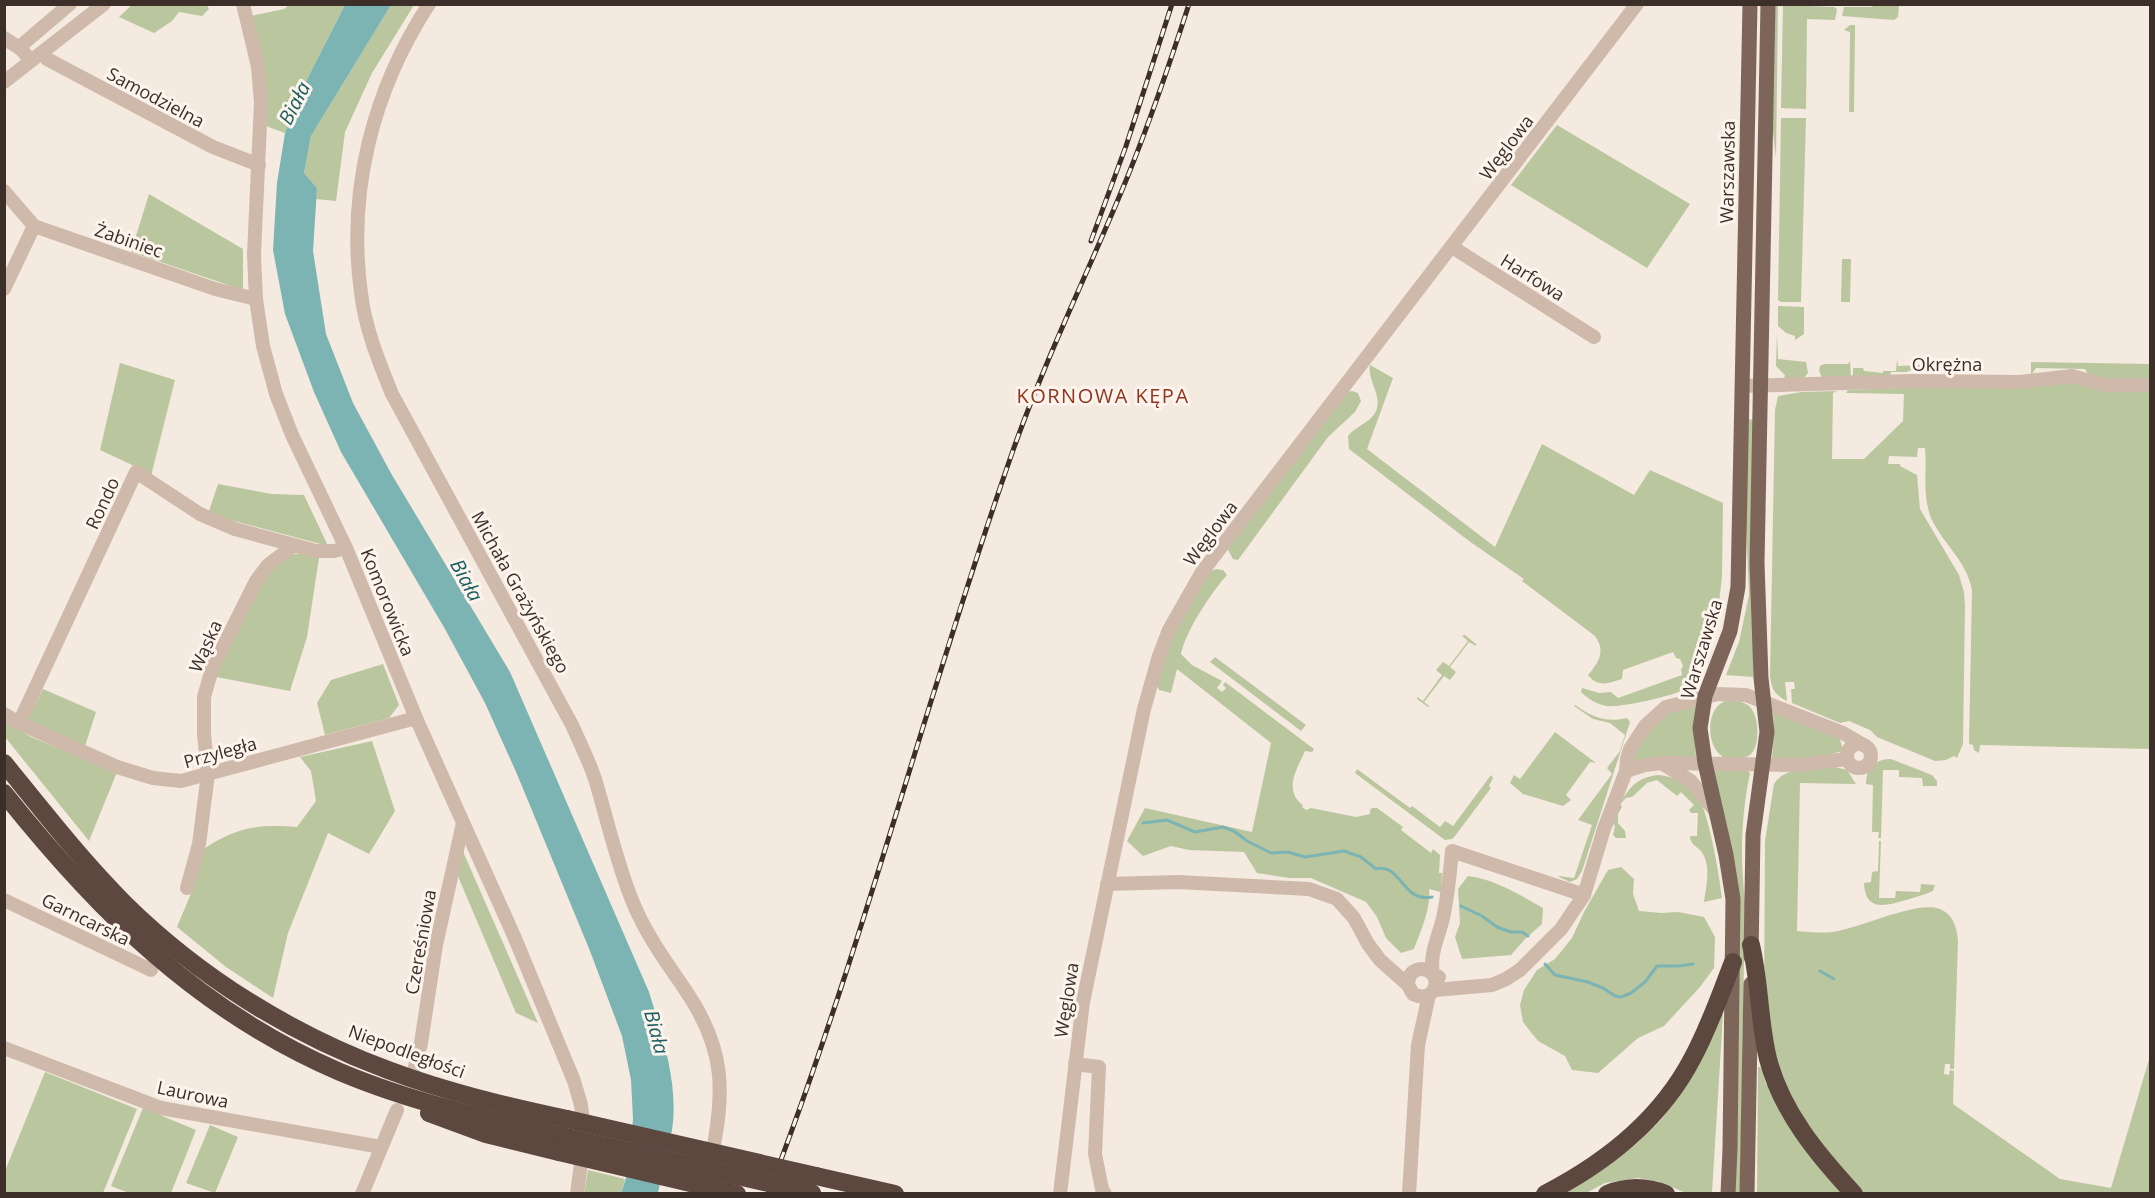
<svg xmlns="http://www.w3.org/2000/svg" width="2155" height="1198" font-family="'Open Sans',sans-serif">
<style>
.green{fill:#bac69e}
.water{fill:#7cb4b4}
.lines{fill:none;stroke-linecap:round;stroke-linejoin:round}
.stream{stroke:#7cb4b4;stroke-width:3}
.minor{stroke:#cfb9aa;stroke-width:14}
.major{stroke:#7e655a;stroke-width:15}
.highway{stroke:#5d4840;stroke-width:18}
.rail-casing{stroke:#3c2f2a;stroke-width:5}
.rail{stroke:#fcf4ed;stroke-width:3;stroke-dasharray:9;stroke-linecap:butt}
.highway-bridge{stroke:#5d4840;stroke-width:18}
.labels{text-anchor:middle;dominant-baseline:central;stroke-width:6;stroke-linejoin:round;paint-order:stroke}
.street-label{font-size:18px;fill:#3c2f2a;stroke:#fcf4ed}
.water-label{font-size:20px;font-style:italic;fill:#1c5f61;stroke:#fcf4ed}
.neighbourhood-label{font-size:20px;letter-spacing:1.5px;fill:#91341c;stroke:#fcf4ed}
</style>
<rect width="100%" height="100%" fill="#f5eae0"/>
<!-- green -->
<g class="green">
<polygon points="133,4 207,5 209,9 202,16 179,12 172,21 154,33 119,17"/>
<polygon points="1879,4 1899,5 1898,17 1894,20 1842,16 1844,7 1871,7"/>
<polygon points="289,5 345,5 301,91 285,133 266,126 251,16 284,9"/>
<polygon points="391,5 414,5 372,73 345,132 336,201 316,199 317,188 304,173 311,136"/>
<polygon points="1774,5 1778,5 1776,158 1772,123"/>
<polygon points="1783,5 1834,7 1837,9 1835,20 1807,19 1806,109 1781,108"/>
<polygon points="1850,25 1855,25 1855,33 1854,112 1849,112 1850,32 1844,30"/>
<polygon points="1781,118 1806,118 1801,302 1781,302 1778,300"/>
<polygon points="1557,125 1690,204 1647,268 1511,185"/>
<polygon points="149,194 243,249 243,290 131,252"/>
<polygon points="1842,259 1851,259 1850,302 1841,302"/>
<polygon points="1778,306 1804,307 1804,334 1795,340 1795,336 1786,333 1778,326"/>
<polygon points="1777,332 1778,359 1806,362 1808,373 1804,378 1784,379 1785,375 1776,366"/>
<polygon points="1897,359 1898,366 1923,365 1923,359 1944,359 1906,372 1891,372 1890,376 1822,377 1819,371 1820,366 1824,364 1848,364 1850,361 1851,376 1853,375 1853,368 1863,368 1864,371 1883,373 1883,371 1896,371"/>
<polygon points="2031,362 2150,364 2150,379 2106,378 2088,374 2085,369 2036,368 2031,375"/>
<polygon points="120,363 175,380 151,476 130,464 100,450"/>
<path d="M1370,365L1393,378L1367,449L1495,547L1542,444L1634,495L1650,470L1723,503L1722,577L1718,611L1690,686C1681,695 1620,708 1606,706C1597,704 1588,699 1581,692L1582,688L1599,693L1611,692L1618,698L1682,675L1681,669L1683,666L1680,659L1676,658L1673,652L1623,670L1622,679C1609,683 1598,688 1588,675C1599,662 1606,651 1595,636L1522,581L1524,579L1469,541L1349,449L1348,436C1356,426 1369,423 1375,413C1384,397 1367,381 1370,365Z"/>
<path d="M2069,382L2150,391V749L1980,745L1979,753L1974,750L1973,745L1969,744L1972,590C1967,561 1943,544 1931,518C1922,495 1927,471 1925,448H1918L1917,457L1889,456L1888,464H1900V466L1917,475L1920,509L1959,575L1964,592L1965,605L1963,744L1957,758L1954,756L1946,760L1935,761L1877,737L1870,730L1849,721L1840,723L1792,703L1791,689H1795L1794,682H1785L1787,701C1775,695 1772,690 1770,677L1775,410L1778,396L1802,392L1837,391L1833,393L1832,459H1864L1903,421L1904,394L1846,393L1848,390L1927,387L2022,388Z"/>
<polygon points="1352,391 1358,393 1361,401 1355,412 1328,437 1238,560 1233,559 1228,550 1231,543 1348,392"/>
<polygon points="1747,419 1754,420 1753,677 1726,675 1739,642 1749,595 1746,523"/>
<polygon points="218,484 272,494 304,495 328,546 208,514"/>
<path d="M302,553L319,558L307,637L290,691L216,677C228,649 262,568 288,556C291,554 297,554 302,553Z"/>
<path d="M1216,569L1223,570L1227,575C1211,593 1185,632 1181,654L1192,665L1222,681L1217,688L1222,692L1226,688L1223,685L1225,682L1314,749L1312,752L1305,751C1297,769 1283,790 1303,805L1302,807L1306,810L1311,808L1356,817L1370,814V810L1372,808H1377L1403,827L1401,830L1431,853L1433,849L1440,855L1439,873H1442L1441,892L1429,889C1431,909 1421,930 1414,949L1401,953L1386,938L1377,917L1366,902L1311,878H1289L1257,873L1244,852L1189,850L1171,846L1143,856L1127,841L1145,808L1252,832L1271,743L1177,669L1171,693L1159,690L1157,685V679L1178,623L1208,572Z"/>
<polygon points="1465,635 1476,644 1476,646 1469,642 1450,667 1456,672 1450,680 1444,676 1424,702 1430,707 1428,707 1417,699 1417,697 1423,701 1442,675 1436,670 1443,662 1449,666 1468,641 1462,636"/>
<polygon points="1215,657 1306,725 1301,731 1210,662"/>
<polygon points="383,664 399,705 389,718 325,735 317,703 331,680"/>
<polygon points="43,689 96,712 85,746 27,721"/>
<path d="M1729,700C1735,701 1742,701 1748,705C1759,713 1761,744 1751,754C1744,760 1731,759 1723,757C1705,746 1705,704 1729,700Z"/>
<path d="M1575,705C1592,717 1606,723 1627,718L1630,722L1582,871L1577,879L1570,882L1559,877V876L1574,878L1592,825L1578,820L1612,774L1607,768L1620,751L1625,735L1610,723L1593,719L1574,706Z"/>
<polygon points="1697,706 1694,731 1696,757 1653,757 1633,764 1632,755 1640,740 1668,713"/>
<polygon points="1773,712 1840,739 1843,751 1815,758 1772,758 1774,730"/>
<polygon points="4,721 31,737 117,772 89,841 5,737"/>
<polygon points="1555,732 1596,763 1590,762 1566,795 1571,800 1563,806 1523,794 1510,783 1514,775 1520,779"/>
<path d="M372,741L395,811L369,854L328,833L288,933L273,998L226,967L177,927L195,884L202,850C236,827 257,824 297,827L316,801L311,771L300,757Z"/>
<path d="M1891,759L1932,775L1937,781V786H1923L1922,778L1899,777V770H1883L1881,838H1878L1879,832H1872L1873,785L1866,784C1866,768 1875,759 1891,759Z"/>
<path d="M1835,767L1847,770L1856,784L1800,783L1797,931C1810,932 1825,934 1838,931C1855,927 1871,921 1887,916C1918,907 1954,894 1958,940L1954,1069H1950V1064H1945L1944,1074L1949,1075L1950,1070L1954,1071L1953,1104L2060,1179L2111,1188L2150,1056V1193L1858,1194L1785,1092L1764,1008L1765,841L1774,784C1784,766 1816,769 1835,767Z"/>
<polygon points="1357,769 1410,808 1412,806 1440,827 1445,821 1453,826 1491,775 1493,778 1489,786 1491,788 1455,836 1452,839 1445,840 1355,773"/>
<path d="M1712,770L1748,771L1750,773C1741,817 1740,857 1745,901L1740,1193H1734L1740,902Z"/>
<path d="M1659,775C1673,777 1688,781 1696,793C1709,811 1719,874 1722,898L1704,902C1706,887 1711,868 1703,854C1698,845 1691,847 1690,836H1697L1698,813H1691L1689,810L1694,805L1681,792L1677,796L1657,780L1647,783L1632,797L1626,798L1620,804L1622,807L1618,814V823L1625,831L1626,838H1616L1613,835L1615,826L1613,824C1621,799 1630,777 1659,775Z"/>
<path d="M1879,841H1881L1879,898H1895L1896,891L1920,892L1921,884L1935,885L1933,891C1924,895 1915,897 1906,900C1886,906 1865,912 1864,883L1871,882L1872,872L1878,871Z"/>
<polygon points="461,847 538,1023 516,1013 457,874"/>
<polygon points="1621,867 1634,879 1633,894 1639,911 1661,913 1678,912 1704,917 1715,937 1714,968 1700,987 1664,1026 1638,1038 1598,1073 1572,1070 1565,1056 1538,1041 1523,1022 1520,1005 1524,990 1537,970 1555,959 1572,938 1584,912 1608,870"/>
<path d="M1468,876C1494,879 1520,895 1543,908L1542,924L1525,939L1511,955L1462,959L1455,937L1460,923L1458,889Z"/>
<polygon points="1724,998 1712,1193 1686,1193 1660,1182 1638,1178 1605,1183 1586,1193 1564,1194 1593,1176 1635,1145 1661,1120 1677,1098"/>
<polygon points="1758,1067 1761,1067 1766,1084 1774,1092 1846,1193 1757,1194"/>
<polygon points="45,1072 137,1109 103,1193 5,1193 5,1171"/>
<polygon points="143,1108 196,1130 171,1193 129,1193 111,1186"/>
<polygon points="210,1125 238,1137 215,1193 186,1183"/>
<polygon points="588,1170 625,1179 621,1193 584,1194"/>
</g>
<!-- water -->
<path class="water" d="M345,5H391L311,136L304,173L317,188L313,251L326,334L353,403L392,475L510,672L649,992C662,1035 679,1084 672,1130C668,1151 662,1172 658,1193H621L628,1172L633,1119L631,1080L622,1036L590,951L517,774L485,703L445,629L341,452L314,392L285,314L273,250L277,183L285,133L301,91Z"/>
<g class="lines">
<!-- stream -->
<g class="stream">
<path d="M1143,823L1167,820L1195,832L1223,827L1234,831L1247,841L1271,853L1288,852L1305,857L1344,851L1361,857L1376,869C1401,862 1403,904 1432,897"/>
<polyline points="1461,906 1482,916 1497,927 1511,932 1522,932 1528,936"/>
<polyline points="1545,964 1555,975 1588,982 1603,988 1615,996 1621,997 1631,993 1645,982 1657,966 1679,966 1693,964"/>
<polyline points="1820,971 1834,979"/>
</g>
<!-- minor -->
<g class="minor">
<polyline points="243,4 258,67 261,103 254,254 256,299 263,346 276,394 292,435 346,548 416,718 514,936 574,1081 581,1105 584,1129"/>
<path d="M429,4C373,90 347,191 361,293C365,328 379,362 392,394L572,725C580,743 589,761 595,779C608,822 617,865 634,905C647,936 667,963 686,991C726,1050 725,1093 711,1160"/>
<polyline points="4,38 21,49 26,55"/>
<polyline points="21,49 24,43 70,4"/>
<polyline points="42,53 47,59 213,147 259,165"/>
<polyline points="4,82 104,4"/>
<polyline points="4,191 34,226 215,289 256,299"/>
<polyline points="1452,247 1594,337"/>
<polyline points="4,289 34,226"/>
<polyline points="1742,386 1912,381 2020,382 2072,376 2105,385 2150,385"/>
<polyline points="4,714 19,723 117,767 153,778 181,781 416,718"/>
<polyline points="19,723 136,472 200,514 235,529 316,551 334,551 346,548"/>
<circle cx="1859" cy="756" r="12"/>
<polyline points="1663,764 1691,781 1715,811"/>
<polyline points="1626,771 1645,765 1662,763 1798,765 1847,759"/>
<path d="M1107,884L1178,882L1309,889L1337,899L1354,918L1368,944L1380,960L1408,985L1413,994C1428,1002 1441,989 1433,974C1421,964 1408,970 1408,985"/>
<polyline points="187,888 199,844 208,774 204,734 204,697 212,669 256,581 268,565 293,546"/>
<polyline points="4,900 151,970"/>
<path d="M1439,977L1433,974C1429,954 1439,936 1443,918C1448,896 1450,872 1452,851L1584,895"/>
<polyline points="1435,990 1492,985 1506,979 1520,970 1561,929 1584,895 1604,829 1626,771 1627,759 1630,749 1645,726 1666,707 1718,694 1746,695 1843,733 1865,746"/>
<polyline points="4,1048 161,1108 381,1147"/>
<polyline points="1075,1064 1099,1067 1095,1154 1102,1189 1105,1194"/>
<polyline points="415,1067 421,1043 436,945 463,823"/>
<polyline points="362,1194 397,1110"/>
<polyline points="577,1194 583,1148"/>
<polyline points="1060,1194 1083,1002 1144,709 1159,656 1169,630 1202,572 1215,555 1637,4"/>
<polyline points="1409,1194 1418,1045 1429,995"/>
</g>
<!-- major -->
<g class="major">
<polyline points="1751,957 1753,835 1767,732 1761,678 1757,563 1768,4"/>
<polyline points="1728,1194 1730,1149 1733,899 1726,855 1705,763 1700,728 1705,696 1730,631 1738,587 1750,4"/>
<polyline points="1747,1194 1751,984"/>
</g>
<!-- highway -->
<g class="highway">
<path d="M4,763C43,811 81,860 125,904C199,977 291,1034 388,1070C446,1092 507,1106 567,1119"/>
<path d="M4,793C99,912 198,1011 340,1072C411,1102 487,1119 562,1136"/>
<path d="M1751,945C1760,983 1759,1022 1768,1059C1782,1112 1817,1154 1854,1194"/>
<polyline points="429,1113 486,1134 559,1152"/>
<polyline points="816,1176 895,1194"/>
<path d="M1545,1194C1605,1163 1660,1120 1692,1059C1709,1028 1720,995 1733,962"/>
<path d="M1607,1194C1627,1186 1646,1186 1666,1194"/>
</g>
<defs>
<g id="rail">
<polyline points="1091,241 1126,146 1172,4"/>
<path d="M768,1194C861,953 925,702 1010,459C1043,363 1089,271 1127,178C1150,121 1170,63 1189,4"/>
</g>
</defs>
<!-- rail casing -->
<use href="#rail" class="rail-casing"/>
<!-- rail -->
<use href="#rail" class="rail"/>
<!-- highway-bridge -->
<g class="highway-bridge">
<polyline points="567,1119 816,1176"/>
<polyline points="562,1136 812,1193"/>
<polyline points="559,1152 737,1194"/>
</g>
</g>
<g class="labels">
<!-- street labels -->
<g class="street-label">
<text transform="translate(156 97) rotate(28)">Samodzielna</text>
<text transform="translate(1506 147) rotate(-53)">Węglowa</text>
<text transform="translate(1727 172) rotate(-89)">Warszawska</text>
<text transform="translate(129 240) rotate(19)">Żabiniec</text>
<text transform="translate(1533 277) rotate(32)">Harfowa</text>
<text x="1947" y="364">Okrężna</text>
<text transform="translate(102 503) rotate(-65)">Rondo</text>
<text transform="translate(1210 533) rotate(-53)">Węglowa</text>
<text transform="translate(521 592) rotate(61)">Michała Grażyńskiego</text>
<text transform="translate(388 602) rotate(68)">Komorowicka</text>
<text transform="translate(205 646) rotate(-66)">Wąska</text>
<text transform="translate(1701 649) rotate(-73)">Warszawska</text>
<text transform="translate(220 752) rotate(-15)">Przyległa</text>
<text transform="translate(86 919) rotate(26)">Garncarska</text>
<text transform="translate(420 942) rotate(-80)">Czereśniowa</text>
<text transform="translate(1066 1000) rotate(-81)">Węglowa</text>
<text transform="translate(407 1051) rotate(20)">Niepodległości</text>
<text transform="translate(193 1094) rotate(12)">Laurowa</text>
</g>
<!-- water labels -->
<g class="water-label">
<text transform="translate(294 103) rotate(-63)">Biała</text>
<text transform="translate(467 580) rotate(61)">Biała</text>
<text transform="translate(657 1032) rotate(75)">Biała</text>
</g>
<!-- neighbourhood labels -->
<g class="neighbourhood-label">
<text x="1103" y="395">KORNOWA KĘPA</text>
</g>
</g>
<!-- border -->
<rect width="2155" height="1198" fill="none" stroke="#3c2f2a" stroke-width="12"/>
</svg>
